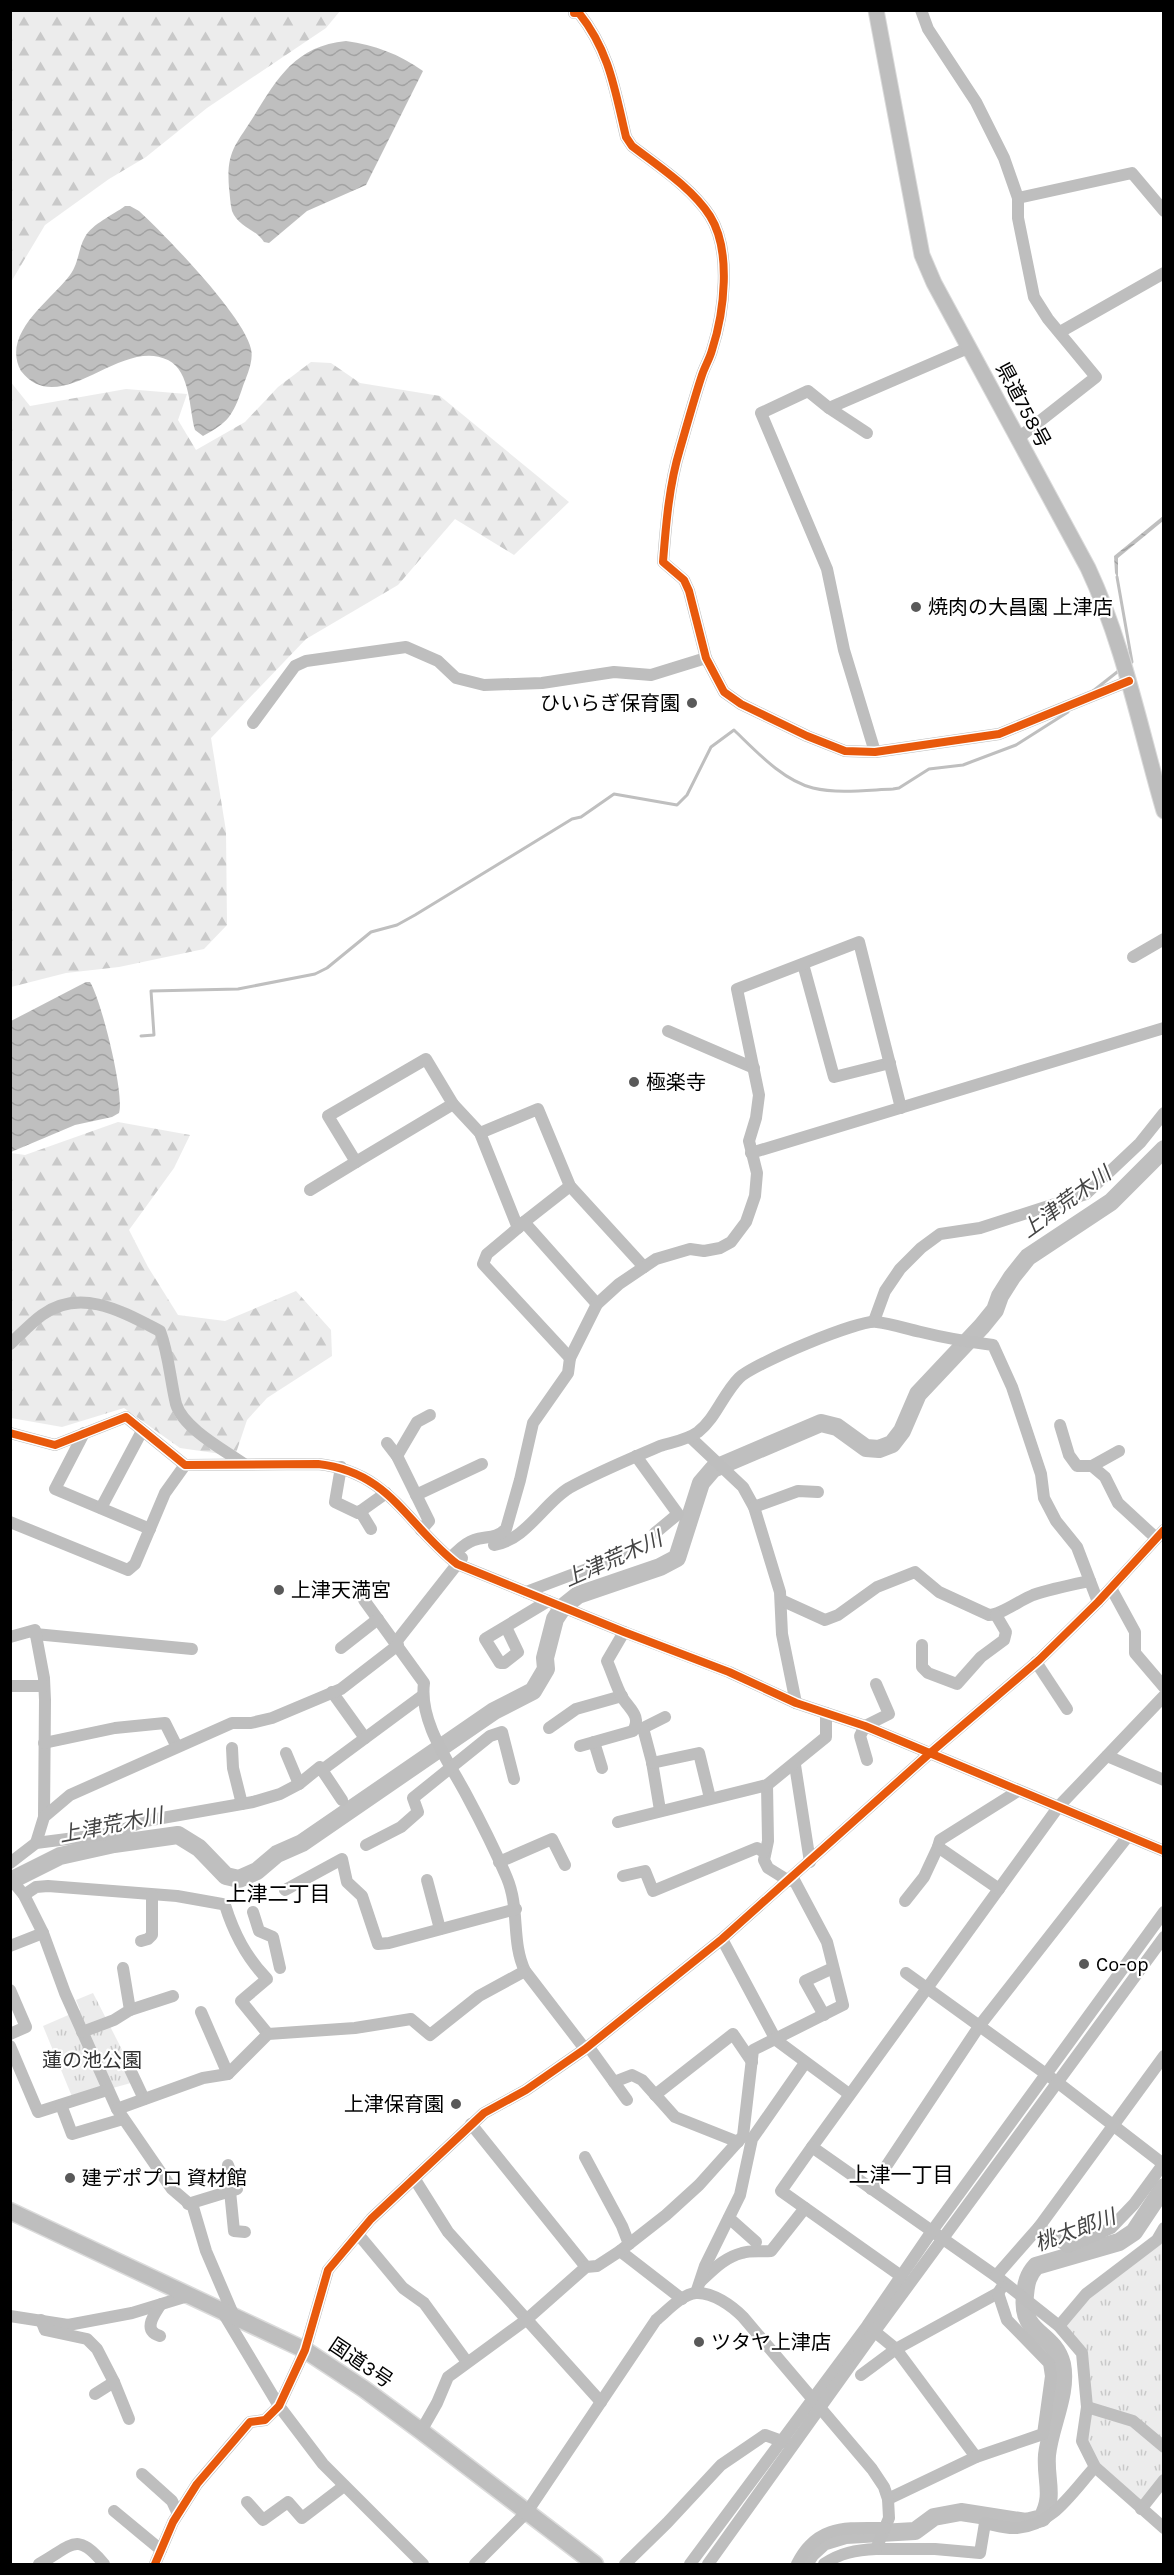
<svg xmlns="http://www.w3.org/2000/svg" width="1174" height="2575" font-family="Karla,'Noto Sans JP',sans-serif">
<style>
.forest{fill:url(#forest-firs)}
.park{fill:url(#park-tufts)}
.water{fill:url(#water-waves)}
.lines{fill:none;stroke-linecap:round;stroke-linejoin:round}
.stream{stroke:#bfbfbf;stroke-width:3}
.river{stroke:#bfbfbf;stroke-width:18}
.major-casing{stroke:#dbdbdb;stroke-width:17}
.highway-casing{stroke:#dbdbdb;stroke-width:19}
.minor{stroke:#bebebe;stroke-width:12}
.major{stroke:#bebebe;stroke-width:15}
.highway{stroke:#bebebe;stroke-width:16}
.cycleway-casing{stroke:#fff;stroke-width:11}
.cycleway{stroke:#e8590c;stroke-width:8}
.poi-dot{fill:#595959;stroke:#fff;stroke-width:2}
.labels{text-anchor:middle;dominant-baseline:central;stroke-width:4.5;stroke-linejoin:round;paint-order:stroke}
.street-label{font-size:20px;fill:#000;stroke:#fff}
.poi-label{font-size:20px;fill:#000;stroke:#fff;text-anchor:start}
.park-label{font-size:20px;fill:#333;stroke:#fff}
.water-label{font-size:21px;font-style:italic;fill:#444;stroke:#fff}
.neighbourhood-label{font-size:21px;fill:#000;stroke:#fff}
</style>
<defs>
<pattern id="forest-firs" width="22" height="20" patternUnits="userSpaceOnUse" patternTransform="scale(1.5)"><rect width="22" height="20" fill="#ececec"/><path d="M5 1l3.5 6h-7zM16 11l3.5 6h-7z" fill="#c9c9c9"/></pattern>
<pattern id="park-tufts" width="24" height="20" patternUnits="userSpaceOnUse" patternTransform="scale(1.5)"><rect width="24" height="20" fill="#ececec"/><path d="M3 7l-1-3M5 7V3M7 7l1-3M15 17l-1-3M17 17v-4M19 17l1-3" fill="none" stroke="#c9c9c9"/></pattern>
<pattern id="water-waves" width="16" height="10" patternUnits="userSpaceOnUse" patternTransform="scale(1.5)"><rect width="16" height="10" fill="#bfbfbf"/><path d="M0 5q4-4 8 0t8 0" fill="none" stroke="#a2a2a2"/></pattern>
</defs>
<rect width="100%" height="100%" fill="#fff"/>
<!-- forest -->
<g class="forest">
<polygon points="11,10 340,10 340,11 326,28 207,108 146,157 109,179 45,225 11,282"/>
<polygon points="311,362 331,363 360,383 440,396 569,502 514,555 455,519 398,585 306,639 211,738 226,831 227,925 204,949 119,967 66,973 11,987 10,381 30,406 126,389 187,394 178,420 196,450 245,422 278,387"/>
<polygon points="118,1122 190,1135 174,1168 129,1230 148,1267 178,1315 225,1321 296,1291 331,1330 332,1356 267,1398 247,1420 235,1456 180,1448 124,1408 62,1427 11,1418 11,1153 25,1155"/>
</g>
<!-- park -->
<g class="park">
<polygon points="93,1993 138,2081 73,2099 43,2026 80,2010 76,2000"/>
<polygon points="1163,2228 1163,2480 1141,2509 1095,2467 1082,2441 1082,2353 1059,2326"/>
</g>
<!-- water -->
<g class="water">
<path d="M346,41C375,45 399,54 423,71L366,185L307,211L269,243L264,242C256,229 238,227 232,211C230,203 230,195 229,188C226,151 236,145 254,116C278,77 296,46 346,41Z"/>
<path d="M125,206H130L139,211C165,235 244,316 251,349C254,362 246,377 242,389C233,415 228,423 203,436L195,430C189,409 191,372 168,360C120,336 60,421 21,371C0,333 53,299 70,275C79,263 78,249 85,237C92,224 113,215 125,206Z"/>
<polygon points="1163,516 1163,521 1118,558 1118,579 1115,573 1114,556"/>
<path d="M86,982H90C101,999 125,1095 119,1113L112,1117L75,1125L11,1152V1021Z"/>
</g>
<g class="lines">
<!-- stream -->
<g class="stream">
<polyline points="1117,577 1132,662 1129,664"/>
<polyline points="1093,691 1121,669"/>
<path d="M141,1036L154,1035L151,991L238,989L315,974L327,968L371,932L397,925L415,915L572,819L581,817L614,794L677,805L687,795L711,747L734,730C756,751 782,780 813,788C838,794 868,790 893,789L899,788L929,769L963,765L1016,745L1068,712"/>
</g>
<!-- river -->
<g class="river">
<polyline points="10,1881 60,1856 114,1844 178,1835 199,1848 226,1876 239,1879 257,1871 277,1854 302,1843 494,1711 533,1691 546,1669 545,1658 555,1619 563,1607 578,1595 660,1567 677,1558 701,1483 713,1469 821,1423 837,1427 866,1448 879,1449 892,1444 902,1431 918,1394 982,1326 995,1310 1000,1296 1012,1277 1028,1257 1111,1202 1164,1149"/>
<path d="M804,2564L811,2553L823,2542L846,2535L915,2531L934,2517L961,2512L1026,2522L1042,2518C1055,2495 1045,2480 1047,2455C1050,2426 1068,2393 1062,2364C1053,2330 1020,2336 1025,2295C1026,2283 1028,2275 1036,2266L1119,2242L1134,2232L1164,2187"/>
</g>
<defs>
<path id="major" d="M876,10L922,255L934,283L1088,568C1124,645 1140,729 1164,811"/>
<polyline id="highway" points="10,2211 305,2350 364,2389 421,2431 595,2564"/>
</defs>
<!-- major casing -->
<use href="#major" class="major-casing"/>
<!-- highway casing -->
<use href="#highway" class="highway-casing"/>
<!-- minor -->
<g class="minor">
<polyline points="921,10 928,29 976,102 1004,158 1018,198 1018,218 1034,297 1048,319 1096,377 1017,439"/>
<path d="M574,13H579C610,52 615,91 626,137L632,146C658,166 692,188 710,216C732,251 724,313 712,350C710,358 705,366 702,375C694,399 687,425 680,449C669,485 666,524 663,562L684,580L689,591L706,658L724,692L741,704L807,736L845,751L875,752L999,734L1129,681"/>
<polyline points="1018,198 1132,173 1164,211"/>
<polyline points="1060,332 1164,273"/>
<polyline points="829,408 867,433"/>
<polyline points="253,723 295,666 306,661 406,647 438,661 456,678 484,685 542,683 614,672 651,675 706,658"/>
<polyline points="875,752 844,650 827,569 761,413 808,391 829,408 968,348"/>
<polyline points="1133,957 1164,939"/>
<polyline points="803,964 834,1077 890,1063"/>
<polyline points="668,1031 754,1068"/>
<polygon points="426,1059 453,1104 356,1162 328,1116"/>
<polyline points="453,1104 480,1133 518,1228 487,1254 483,1264 570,1358"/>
<polyline points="480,1133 538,1109 570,1186 644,1267"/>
<polyline points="751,1153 1164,1028"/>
<polyline points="310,1190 356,1162"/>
<polyline points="524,1222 570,1186"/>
<polyline points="518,1228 524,1222 597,1304"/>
<polyline points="874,1321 885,1291 900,1269 921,1248 940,1234 980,1228 1086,1194 1140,1143 1164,1113"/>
<path d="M10,1344C21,1334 31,1323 42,1315C81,1287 123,1312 160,1331C169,1355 170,1379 176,1404C183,1428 224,1450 244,1464"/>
<polyline points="1060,1425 1069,1455 1077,1466 1092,1466"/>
<path d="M10,1433L55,1445L126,1417L185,1465L318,1464C390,1472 406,1524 457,1564L624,1632L729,1672L796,1703L865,1726L1164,1851"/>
<polyline points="84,1433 55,1489 150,1529"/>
<polyline points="690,1437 743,1487 754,1507 780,1592 782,1634 796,1703"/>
<polyline points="387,1443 397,1456 429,1521 421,1530"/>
<polyline points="1119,1451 1092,1466 1105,1477 1118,1503 1156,1538"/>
<polyline points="397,1456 417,1422 430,1415"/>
<polyline points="636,1456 678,1514 655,1533"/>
<polyline points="341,1467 335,1502 358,1513 386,1493"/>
<polyline points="416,1495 482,1464"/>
<polyline points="754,1507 798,1491 818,1492"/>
<polyline points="101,1508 142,1431"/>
<polyline points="360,1511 371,1529"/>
<polyline points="10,1522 128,1570 135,1564 165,1493 185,1465"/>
<path d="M494,1545C526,1540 544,1503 569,1488C598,1472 630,1459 660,1446C673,1442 687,1440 698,1432C716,1418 723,1394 739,1378C753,1364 859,1319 877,1322C892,1324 907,1329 921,1332C945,1338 969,1342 993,1345L1012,1387L1041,1474L1044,1498L1056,1521L1077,1547L1098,1602"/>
<path d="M450,1558C457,1552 464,1543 474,1540C486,1536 496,1539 506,1529L520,1480L533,1423L568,1373L570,1358L597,1304L619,1284L656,1259L690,1249L704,1251L720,1248L731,1242L746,1222L755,1196L757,1173L749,1141L756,1118L759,1095L737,989L859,942L901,1108"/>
<polyline points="1111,1588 1135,1632 1135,1653 1164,1687"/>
<polyline points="526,1592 624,1555"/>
<path d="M364,1600L424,1683C419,1722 449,1762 467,1796C481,1822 495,1850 507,1878C520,1909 511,1942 525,1971L585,2049"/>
<path d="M781,1600L825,1620L838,1615L877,1587L915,1572L939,1592L989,1615C1001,1615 1020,1600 1033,1595C1051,1589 1071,1585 1090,1581"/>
<polyline points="506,1627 518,1652 504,1663 500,1663 485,1639 548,1601"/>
<polyline points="35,1634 192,1649"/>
<polyline points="10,1637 35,1630 44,1678 45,1700 44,1817"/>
<polyline points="396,1642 462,1558"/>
<polyline points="922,1645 922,1667 928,1673 957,1684 981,1657 1004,1640 1006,1632 996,1615"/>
<polyline points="341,1648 378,1619"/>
<polyline points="1036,1662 1067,1709"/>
<polyline points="10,1686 44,1686"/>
<polyline points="332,1692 365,1738"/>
<polyline points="1164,1696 1059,1806 812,2147 996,2276 1059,2326 1082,2353 1087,2407 1082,2441 1095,2467 1164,2528"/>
<polyline points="549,1728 576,1709 622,1696"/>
<polyline points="636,1728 643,1728 665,1717"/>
<polyline points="643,1728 652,1762 660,1810"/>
<polyline points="594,1742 602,1768"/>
<polyline points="44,1743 115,1728 165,1723 175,1743"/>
<path d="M580,1746L633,1731C642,1716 629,1709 622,1697C616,1686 612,1672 607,1661L624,1632"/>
<polyline points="232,1748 233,1768 242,1804"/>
<polyline points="286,1753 299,1784"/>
<polyline points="1107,1756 1164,1780"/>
<polyline points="867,1760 860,1736 865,1726 889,1714 876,1684"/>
<polyline points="652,1763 699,1753 710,1798"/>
<polyline points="795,1765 810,1862"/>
<polyline points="322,1770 422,1696"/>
<polyline points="767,1785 768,1841 764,1860 768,1868 789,1881"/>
<polyline points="618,1822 767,1785 826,1737 826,1713"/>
<polyline points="36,1843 44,1817 70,1795 232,1723 251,1723 272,1718 341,1689 398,1645"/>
<polyline points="366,1845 401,1827 418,1812 413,1798 490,1736 502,1732 514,1779"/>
<polyline points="499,1862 552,1839 565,1865"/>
<polyline points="10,1863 36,1843 114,1833 145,1821 253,1802 280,1794 299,1784 320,1767 342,1800"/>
<polyline points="623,1876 645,1871 653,1891 757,1848 764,1852"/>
<polyline points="10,1878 24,1895 43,1933 65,1993 117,2109 172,2189 193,2207 206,2251 233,2314"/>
<polyline points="427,1880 440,1929"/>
<polyline points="999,1889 938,1847 940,1840 1018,1791"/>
<polyline points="285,1890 342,1859 347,1882 362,1896 378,1944 389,1943 516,1909"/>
<path d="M24,1895L36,1887L48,1886L177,1896L222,1904L225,1905C234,1934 246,1957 267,1979L241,2001L268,2034"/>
<polyline points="905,1901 924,1877 938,1847"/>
<polyline points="253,1912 259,1931 273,1937 280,1968"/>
<polyline points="722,1939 776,2040 849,2094"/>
<polyline points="141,1941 148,1939 152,1935 152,1895"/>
<polyline points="10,1946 43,1933"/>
<polyline points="906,1973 1057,2082 1162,2163"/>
<polyline points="10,1990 26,2027 10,2034"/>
<polyline points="130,2010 173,1996"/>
<polyline points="201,2012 228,2074"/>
<polyline points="824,2015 805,1981 833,1968"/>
<polyline points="82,2032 114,2020 130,2010 123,1968"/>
<polyline points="10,2046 38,2112 107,2090"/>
<polyline points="588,2046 627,2100"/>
<polyline points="128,2057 128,2065 144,2099"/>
<polyline points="614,2082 632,2075 642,2080 675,2117 738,2142"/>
<polyline points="655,2095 733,2034 752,2062"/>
<polyline points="61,2105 72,2134 123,2119"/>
<polyline points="117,2109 203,2078 228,2074 268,2034 355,2028 411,2019 430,2035 479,1996 525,1971"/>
<polyline points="471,2124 586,2267"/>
<polyline points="812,2147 781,2191 901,2276"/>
<polyline points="585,2157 622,2226 629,2244"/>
<polyline points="414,2178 448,2232 601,2402"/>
<polyline points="871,2189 980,2025 1128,1836"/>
<polyline points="230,2191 234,2231 245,2232"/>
<polyline points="188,2204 237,2189 228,2165"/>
<polyline points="729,2218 756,2242"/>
<polyline points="1039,2227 1068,2247 1111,2228 1134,2204 1164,2163"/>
<polyline points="358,2234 403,2288 424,2303 467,2362"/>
<polyline points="620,2251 682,2299"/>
<polyline points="996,2276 1039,2227 1164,2056"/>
<path d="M701,2281C713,2270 725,2257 742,2253C751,2250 762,2252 771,2251L805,2208"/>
<polyline points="696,2293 705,2266 740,2195 752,2139 805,2063"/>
<polyline points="222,2311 279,2406 323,2464 423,2564"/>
<polyline points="10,2316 68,2325 132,2313 191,2295"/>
<polyline points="41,2320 45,2330 87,2339 97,2349 114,2382 95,2394"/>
<polyline points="1059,2326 1086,2294 1157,2240 1164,2228"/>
<polyline points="869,2327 896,2349 976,2457"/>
<path d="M160,2336C142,2330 154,2315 161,2304"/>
<polyline points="861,2375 896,2349 998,2293 1002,2287"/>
<polyline points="114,2382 129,2419"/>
<polyline points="1087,2407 1133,2421 1164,2447"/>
<polyline points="421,2431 437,2403 448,2377 526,2320 586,2267 597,2266 620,2251 666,2215 699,2185 743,2136 753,2050 843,2005 827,1942 793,1878"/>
<polyline points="142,2474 172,2501 178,2514"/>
<polyline points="888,2499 976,2457 1043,2434 1051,2376 1049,2363 1007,2320 998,2293"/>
<polyline points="247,2502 263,2520 288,2502 302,2518 344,2486"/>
<polyline points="1141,2509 1164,2480"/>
<polyline points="114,2511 161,2550"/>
<path d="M39,2564C72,2546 76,2530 104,2564"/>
<polyline points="155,2564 173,2522 197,2484 250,2422 265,2420 279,2406 305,2350 328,2270 371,2219 484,2113 526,2090 585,2049 722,1939 929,1754 1039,1660 1098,1602 1164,1530"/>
<path d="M475,2564L527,2512L656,2320C666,2312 682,2294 696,2293C713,2292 732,2306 743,2317L872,2469L884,2487L888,2499L889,2518L876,2549H935L980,2553L985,2523C995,2525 1006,2529 1017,2528C1052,2526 1073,2491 1095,2467"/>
<polyline points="625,2564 667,2523 721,2465 765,2435 787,2443"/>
<polyline points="690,2564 867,2326 932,2231 1164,1912"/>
<polyline points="708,2564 875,2331 1164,1937"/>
<path d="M797,2564C817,2524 846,2528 885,2528"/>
<path d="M824,2564C840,2553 856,2550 876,2549"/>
</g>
<!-- major -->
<use href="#major" class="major"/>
<!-- highway -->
<use href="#highway" class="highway"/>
<defs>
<g id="cycleway">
<path d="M574,13H579C610,52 615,91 626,137L632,146C658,166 692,188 710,216C732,251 724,313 712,350C710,358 705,366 702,375C694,399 687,425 680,449C669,485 666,524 663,562L684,580L689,591L706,658L724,692L741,704L807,736L845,751L875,752L999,734L1129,681"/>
<path d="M10,1433L55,1445L126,1417L185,1465L318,1464C390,1472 406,1524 457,1564L624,1632L729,1672L796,1703L865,1726L1164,1851"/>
<polyline points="155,2564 173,2522 197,2484 250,2422 265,2420 279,2406 305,2350 328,2270 371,2219 484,2113 526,2090 585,2049 722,1939 929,1754 1039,1660 1098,1602 1164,1530"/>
</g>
</defs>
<!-- cycleway casing -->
<use href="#cycleway" class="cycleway-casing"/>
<!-- cycleway -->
<use href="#cycleway" class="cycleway"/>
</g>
<!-- markers -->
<g class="poi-dot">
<circle cx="916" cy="607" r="6"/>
<circle cx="692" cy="703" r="6"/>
<circle cx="634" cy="1082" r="6"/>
<circle cx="279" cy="1590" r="6"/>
<circle cx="1084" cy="1964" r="6"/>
<circle cx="456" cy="2104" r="6"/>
<circle cx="70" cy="2178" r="6"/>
<circle cx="699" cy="2342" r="6"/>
</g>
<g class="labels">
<!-- street labels -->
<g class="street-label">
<text transform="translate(1023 405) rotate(62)">県道758号</text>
<text transform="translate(361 2363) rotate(34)">国道3号</text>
</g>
<!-- poi labels -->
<g class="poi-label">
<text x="928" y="607">焼肉の大昌園 上津店</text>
<text x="680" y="703" text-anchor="end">ひいらぎ保育園</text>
<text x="646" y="1082">極楽寺</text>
<text x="291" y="1590">上津天満宮</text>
<text x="1096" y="1964">Co-op</text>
<text x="444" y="2104" text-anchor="end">上津保育園</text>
<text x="82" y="2178">建デポプロ 資材館</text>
<text x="711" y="2342">ツタヤ上津店</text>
</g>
<!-- park labels -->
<g class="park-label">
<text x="92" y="2060">蓮の池公園</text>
</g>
<!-- water labels -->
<g class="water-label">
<text transform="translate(1066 1202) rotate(-36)">上津荒木川</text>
<text transform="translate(613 1559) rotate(-24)">上津荒木川</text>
<text transform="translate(111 1825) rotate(-11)">上津荒木川</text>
<text transform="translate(1075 2230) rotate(-20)">桃太郎川</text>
</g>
<!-- neighbourhood labels -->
<g class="neighbourhood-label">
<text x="278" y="1894">上津二丁目</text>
<text x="901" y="2175">上津一丁目</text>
</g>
</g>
<!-- border -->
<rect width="1174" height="2575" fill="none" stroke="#000000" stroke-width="24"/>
</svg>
